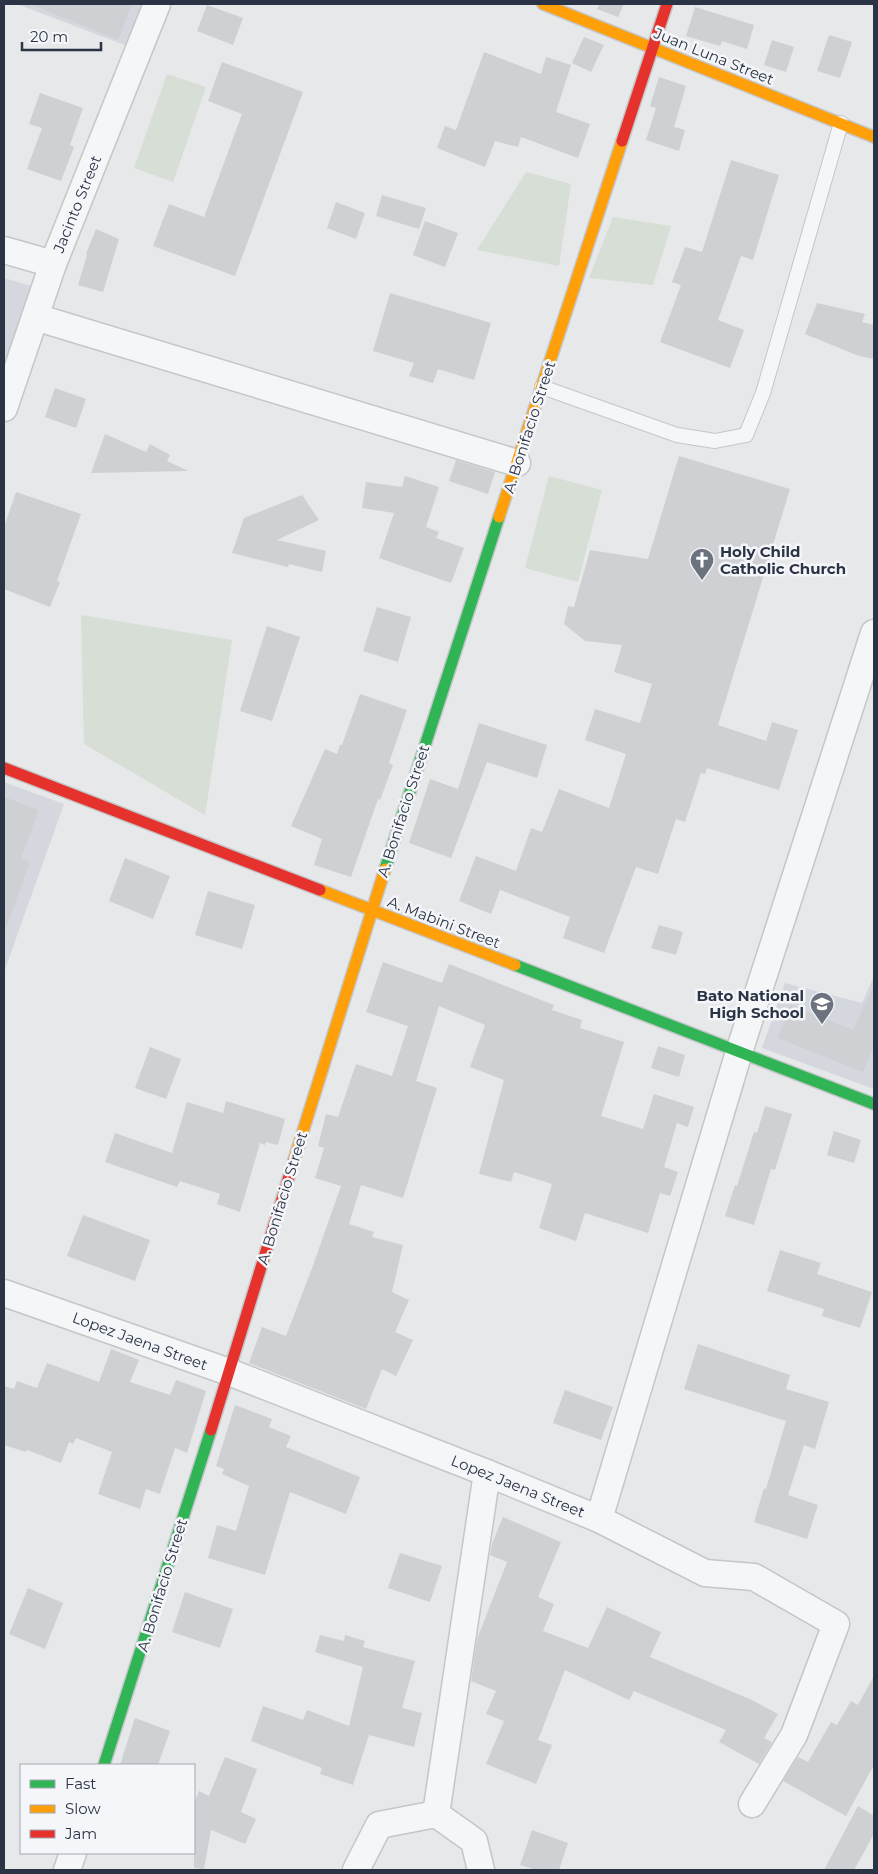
<svg xmlns="http://www.w3.org/2000/svg" width="878" height="1874" font-family="Montserrat,sans-serif">
<style>
.built{fill:#d4d7dd}
.green{fill:#d6ded6}
.building{fill:#ced0d3}
.lines{fill:none;stroke-linecap:round;stroke-linejoin:round}
.lane-casing{stroke:#c4c6c8;stroke-width:16}
.street-casing{stroke:#c4c6c8;stroke-width:29}
.fast-casing{stroke:#c4c6c8;stroke-width:14}
.slow-casing{stroke:#c4c6c8;stroke-width:14}
.jam-casing{stroke:#c4c6c8;stroke-width:14}
.lane{stroke:#f5f6f7;stroke-width:14}
.street{stroke:#f5f6f7;stroke-width:26}
.fast{stroke:#30b455;stroke-width:11}
.slow{stroke:#ff9f0a;stroke-width:11}
.jam{stroke:#e5322d;stroke-width:11}
.labels{text-anchor:middle;dominant-baseline:central;stroke-width:5;stroke-linejoin:round;paint-order:stroke}
.street-label{font-size:15px;fill:#2b3445;stroke:#f4f6f9}
.poi-label{font-size:15px;font-weight:bold;fill:#2b3445;stroke:#f4f6f9;text-anchor:start}
</style>
<rect width="100%" height="100%" fill="#e6e8ea"/>
<!-- built -->
<g class="built">
<polygon points="17,4 146,4 130,47"/>
<polygon points="4,278 38,288 4,386"/>
<polygon points="4,782 64,804 4,972"/>
<polygon points="874,976 874,1089 762,1048 785,983 862,1003"/>
</g>
<!-- green -->
<g class="green">
<polygon points="167,74 206,87 173,182 134,168"/>
<polygon points="526,172 571,184 559,266 477,250"/>
<polygon points="613,217 671,226 653,285 589,278"/>
<polygon points="549,476 602,490 578,582 525,568"/>
<polygon points="81,615 232,640 205,815 84,744"/>
</g>
<!-- building -->
<g class="building">
<polygon points="30,4 132,4 118,40"/>
<polygon points="599,4 624,4 618,17 597,9"/>
<polygon points="207,5 243,18 233,45 197,31"/>
<polygon points="695,7 754,25 747,49 722,41 720,46 686,36"/>
<polygon points="829,35 852,42 840,78 817,71"/>
<polygon points="584,37 604,45 591,72 572,63"/>
<polygon points="772,40 794,47 786,72 764,65"/>
<polygon points="484,52 541,74 546,57 571,65 556,112 590,124 578,158 521,137 518,147 495,141 485,167 437,148 445,126 456,130"/>
<polygon points="222,62 303,92 235,276 153,246 169,204 204,217 242,114 208,101"/>
<polygon points="659,77 686,86 674,127 685,130 679,151 646,140 656,108 650,106"/>
<polygon points="40,93 83,108 70,145 74,147 61,181 27,169 42,128 29,124"/>
<polygon points="731,160 779,175 753,260 741,256 718,320 744,330 730,368 660,342 681,285 672,282 685,247 702,252"/>
<polygon points="382,195 426,208 419,229 376,216"/>
<polygon points="336,202 365,213 356,239 327,228"/>
<polygon points="425,221 458,233 445,267 413,255"/>
<polygon points="96,229 119,239 103,292 78,285 87,255 86,254"/>
<polygon points="390,293 491,323 474,380 438,369 433,383 409,376 414,363 373,351"/>
<polygon points="817,303 865,314 862,322 874,325 874,359 859,356 805,334"/>
<polygon points="55,388 86,399 76,428 45,417"/>
<polygon points="105,434 146,452 150,444 170,455 167,461 188,471 91,473"/>
<polygon points="679,456 790,489 718,725 766,741 772,722 798,730 779,790 707,768 705,774 701,773 685,822 676,819 658,874 636,867 604,953 563,938 570,917 500,890 491,914 459,901 476,856 516,871 531,828 542,832 559,789 609,808 626,754 585,740 595,709 640,723 652,684 614,672 622,645 585,641 564,624 568,606 574,607 590,550 648,559"/>
<polygon points="456,460 495,472 488,494 449,481"/>
<polygon points="405,476 439,487 426,527 439,532 436,538 464,548 451,583 379,558 394,513 362,508 366,482 402,487"/>
<polygon points="16,492 81,514 57,581 60,582 50,607 4,589 4,527"/>
<polygon points="302,495 319,520 277,540 326,551 322,572 289,564 288,567 232,553 244,518"/>
<polygon points="377,607 411,617 398,662 363,651"/>
<polygon points="267,626 300,637 272,721 240,711"/>
<polygon points="360,694 407,710 389,763 393,765 380,800 378,799 351,877 314,865 322,839 291,826 325,749 337,754 340,745 342,745"/>
<polygon points="479,723 547,745 537,778 487,762 451,858 409,843 430,779 458,789"/>
<polygon points="4,797 39,810 21,858 30,862 6,928 4,927"/>
<polygon points="125,858 170,876 153,919 109,901"/>
<polygon points="208,891 255,905 242,949 195,935"/>
<polygon points="659,925 683,932 676,955 651,948"/>
<polygon points="383,962 442,983 449,964 554,1005 552,1010 582,1020 580,1028 624,1042 601,1116 643,1129 654,1094 694,1107 688,1127 677,1123 664,1167 678,1172 670,1196 660,1193 648,1233 585,1213 576,1241 539,1228 552,1184 514,1172 511,1182 479,1174 504,1080 470,1067 485,1025 439,1006 416,1081 437,1088 403,1198 361,1185 349,1224 374,1232 372,1237 403,1245 392,1292 409,1300 395,1332 413,1340 396,1376 382,1369 366,1409 249,1363 262,1327 286,1336 311,1271 341,1186 315,1178 324,1148 318,1146 326,1114 338,1117 356,1064 392,1076 408,1026 366,1012"/>
<polygon points="874,985 874,1044 863,1072 778,1038 790,1005 853,1030"/>
<polygon points="658,1046 685,1055 679,1077 651,1068"/>
<polygon points="150,1047 181,1059 166,1099 135,1088"/>
<polygon points="226,1101 285,1119 278,1145 266,1142 265,1145 260,1143 240,1212 217,1204 220,1194 180,1181 177,1187 105,1162 115,1133 172,1153 187,1102 223,1113"/>
<polygon points="765,1106 792,1114 775,1170 771,1169 754,1225 725,1216 735,1185 737,1186 754,1132 757,1133"/>
<polygon points="834,1131 861,1140 854,1163 827,1155"/>
<polygon points="83,1215 150,1240 135,1281 67,1256"/>
<polygon points="780,1250 821,1263 817,1274 872,1292 860,1328 822,1316 824,1309 767,1291"/>
<polygon points="698,1344 790,1375 786,1389 829,1402 815,1449 804,1445 788,1495 818,1505 807,1539 754,1522 764,1488 766,1489 786,1421 684,1389"/>
<polygon points="111,1349 139,1360 130,1382 170,1395 176,1380 206,1391 187,1453 175,1448 160,1494 146,1489 140,1509 98,1494 112,1452 76,1438 73,1444 69,1442 61,1463 27,1450 26,1452 4,1445 4,1386 14,1389 17,1381 37,1388 47,1363 99,1382"/>
<polygon points="565,1390 613,1407 601,1440 553,1423"/>
<polygon points="235,1405 272,1419 269,1427 291,1436 286,1447 360,1477 346,1514 290,1492 265,1575 208,1558 217,1525 236,1531 249,1486 222,1474 224,1469 216,1466"/>
<polygon points="503,1517 561,1542 538,1597 554,1604 543,1631 588,1648 607,1607 661,1632 650,1657 752,1700 778,1714 764,1738 772,1742 759,1764 719,1742 726,1730 634,1691 629,1700 565,1670 538,1740 552,1745 536,1784 486,1764 504,1721 486,1714 496,1691 471,1681 477,1639 507,1562 490,1555 492,1544"/>
<polygon points="400,1553 442,1566 430,1602 388,1588"/>
<polygon points="28,1588 63,1603 45,1649 9,1634"/>
<polygon points="185,1592 233,1609 220,1648 172,1632"/>
<polygon points="320,1635 344,1641 345,1635 365,1641 363,1647 415,1661 402,1708 422,1713 414,1747 369,1735 353,1785 320,1774 322,1768 251,1741 263,1706 303,1720 307,1710 349,1726 363,1667 315,1652"/>
<polygon points="874,1676 874,1765 846,1816 783,1781 798,1757 808,1762 831,1722 837,1725 851,1701 858,1705"/>
<polygon points="135,1718 170,1731 158,1765 120,1765"/>
<polygon points="225,1757 257,1769 241,1812 256,1819 245,1844 211,1830 204,1869 194,1868 194,1804 199,1791 209,1796"/>
<polygon points="858,1806 874,1816 874,1834 854,1870 824,1870"/>
<polygon points="532,1830 568,1843 559,1870 536,1870 520,1865"/>
</g>
<g class="lines">
<defs>
<polyline id="lane" points="542,387 677,435 715,441 746,435 763,393 841,123"/>
<g id="street">
<polyline points="4,250 53,264"/>
<polyline points="35,317 517,463"/>
<polyline points="4,408 53,264 157,4"/>
<polyline points="4,1293 229,1372 487,1473 599,1519 705,1573 754,1577 836,1624 794,1735 752,1804"/>
<polyline points="599,1519 739,1052 874,633"/>
<polyline points="436,1814 487,1473"/>
<polyline points="67,1870 73,1853"/>
<polyline points="356,1870 379,1825 436,1814 474,1841 481,1870"/>
</g>
<g id="fast">
<polyline points="385,869 499,517"/>
<polyline points="515,965 874,1104"/>
<polyline points="104,1765 211,1430"/>
</g>
<g id="slow">
<polyline points="543,4 874,137"/>
<polyline points="499,517 622,141"/>
<polyline points="320,890 515,965"/>
<polyline points="294,1160 385,869"/>
</g>
<g id="jam">
<polyline points="622,141 667,4"/>
<polyline points="4,768 320,890"/>
<polyline points="211,1430 294,1160"/>
</g>
</defs>
<!-- lane casing -->
<use href="#lane" class="lane-casing"/>
<!-- street casing -->
<use href="#street" class="street-casing"/>
<!-- fast casing -->
<use href="#fast" class="fast-casing"/>
<!-- slow casing -->
<use href="#slow" class="slow-casing"/>
<!-- jam casing -->
<use href="#jam" class="jam-casing"/>
<!-- lane -->
<use href="#lane" class="lane"/>
<!-- street -->
<use href="#street" class="street"/>
<!-- fast -->
<use href="#fast" class="fast"/>
<!-- slow -->
<use href="#slow" class="slow"/>
<!-- jam -->
<use href="#jam" class="jam"/>
</g>
<!-- icons -->
<defs>
<symbol id="church-pin" viewBox="-11 -11 22 30"><path d="M0 17L-7.5 6A9.5 9.5 0 1 1 7.5 6Z" fill="#6c737f" stroke="#f4f6f9"/><path d="M-1.2-6h2.4v3.5h3.3v2.4h-3.3V6h-2.4V-.1h-3.3v-2.4h3.3Z" fill="#fff"/></symbol>
<symbol id="school-pin" viewBox="-11 -11 22 30"><path d="M0 17L-7.5 6A9.5 9.5 0 1 1 7.5 6Z" fill="#6c737f" stroke="#f4f6f9"/><path d="M0-5L7-2L0 1L-7-2ZM-4 1L0 2.5L4 1V4Q0 6-4 4Z" fill="#fff"/></symbol>
</defs>
<g fill-rule="evenodd">
<use href="#church-pin" x="688" y="546" width="28" height="38"/>
<use href="#school-pin" x="808" y="990" width="28" height="38"/>
</g>
<g class="labels">
<!-- street labels -->
<g class="street-label">
<text transform="translate(714 56) rotate(22)">Juan Luna Street</text>
<text transform="translate(77 204) rotate(-68)">Jacinto Street</text>
<text transform="translate(529 427) rotate(-72)">A. Bonifacio Street</text>
<text transform="translate(403 811) rotate(-72)">A. Bonifacio Street</text>
<text transform="translate(444 922) rotate(21)">A. Mabini Street</text>
<text transform="translate(282 1198) rotate(-73)">A. Bonifacio Street</text>
<text transform="translate(140 1341) rotate(20)">Lopez Jaena Street</text>
<text transform="translate(518 1486) rotate(22)">Lopez Jaena Street</text>
<text transform="translate(162 1585) rotate(-73)">A. Bonifacio Street</text>
</g>
<!-- poi labels -->
<g class="poi-label">
<text x="720" y="551">Holy Child<tspan x="720" dy="17">Catholic Church</tspan></text>
<text x="804" y="995" text-anchor="end">Bato National<tspan x="804" dy="17">High School</tspan></text>
</g>
</g>
<!-- border -->
<rect width="878" height="1874" fill="none" stroke="#2b3445" stroke-width="10"/>
<!-- legend -->
<rect x="20" y="1764" width="175" height="90" fill="#f4f6f9" stroke="#a4a8b1"/>
<rect x="30" y="1780" width="25" height="8" fill="#30b455" stroke="#a4a8b1"/>
<text x="65" y="1789" font-size="15" fill="#2b3445">Fast</text>
<rect x="30" y="1805" width="25" height="8" fill="#ff9f0a" stroke="#a4a8b1"/>
<text x="65" y="1814" font-size="15" fill="#2b3445">Slow</text>
<rect x="30" y="1830" width="25" height="8" fill="#e5322d" stroke="#a4a8b1"/>
<text x="65" y="1839" font-size="15" fill="#2b3445">Jam</text>
<!-- scale -->
<path d="M22 42v8h79v-8" fill="none" stroke="#2b3445" stroke-width="2.5"/>
<text x="30" y="42" font-size="15" fill="#2b3445" stroke="#f4f6f9" stroke-width="4" paint-order="stroke">20 m</text>
</svg>
